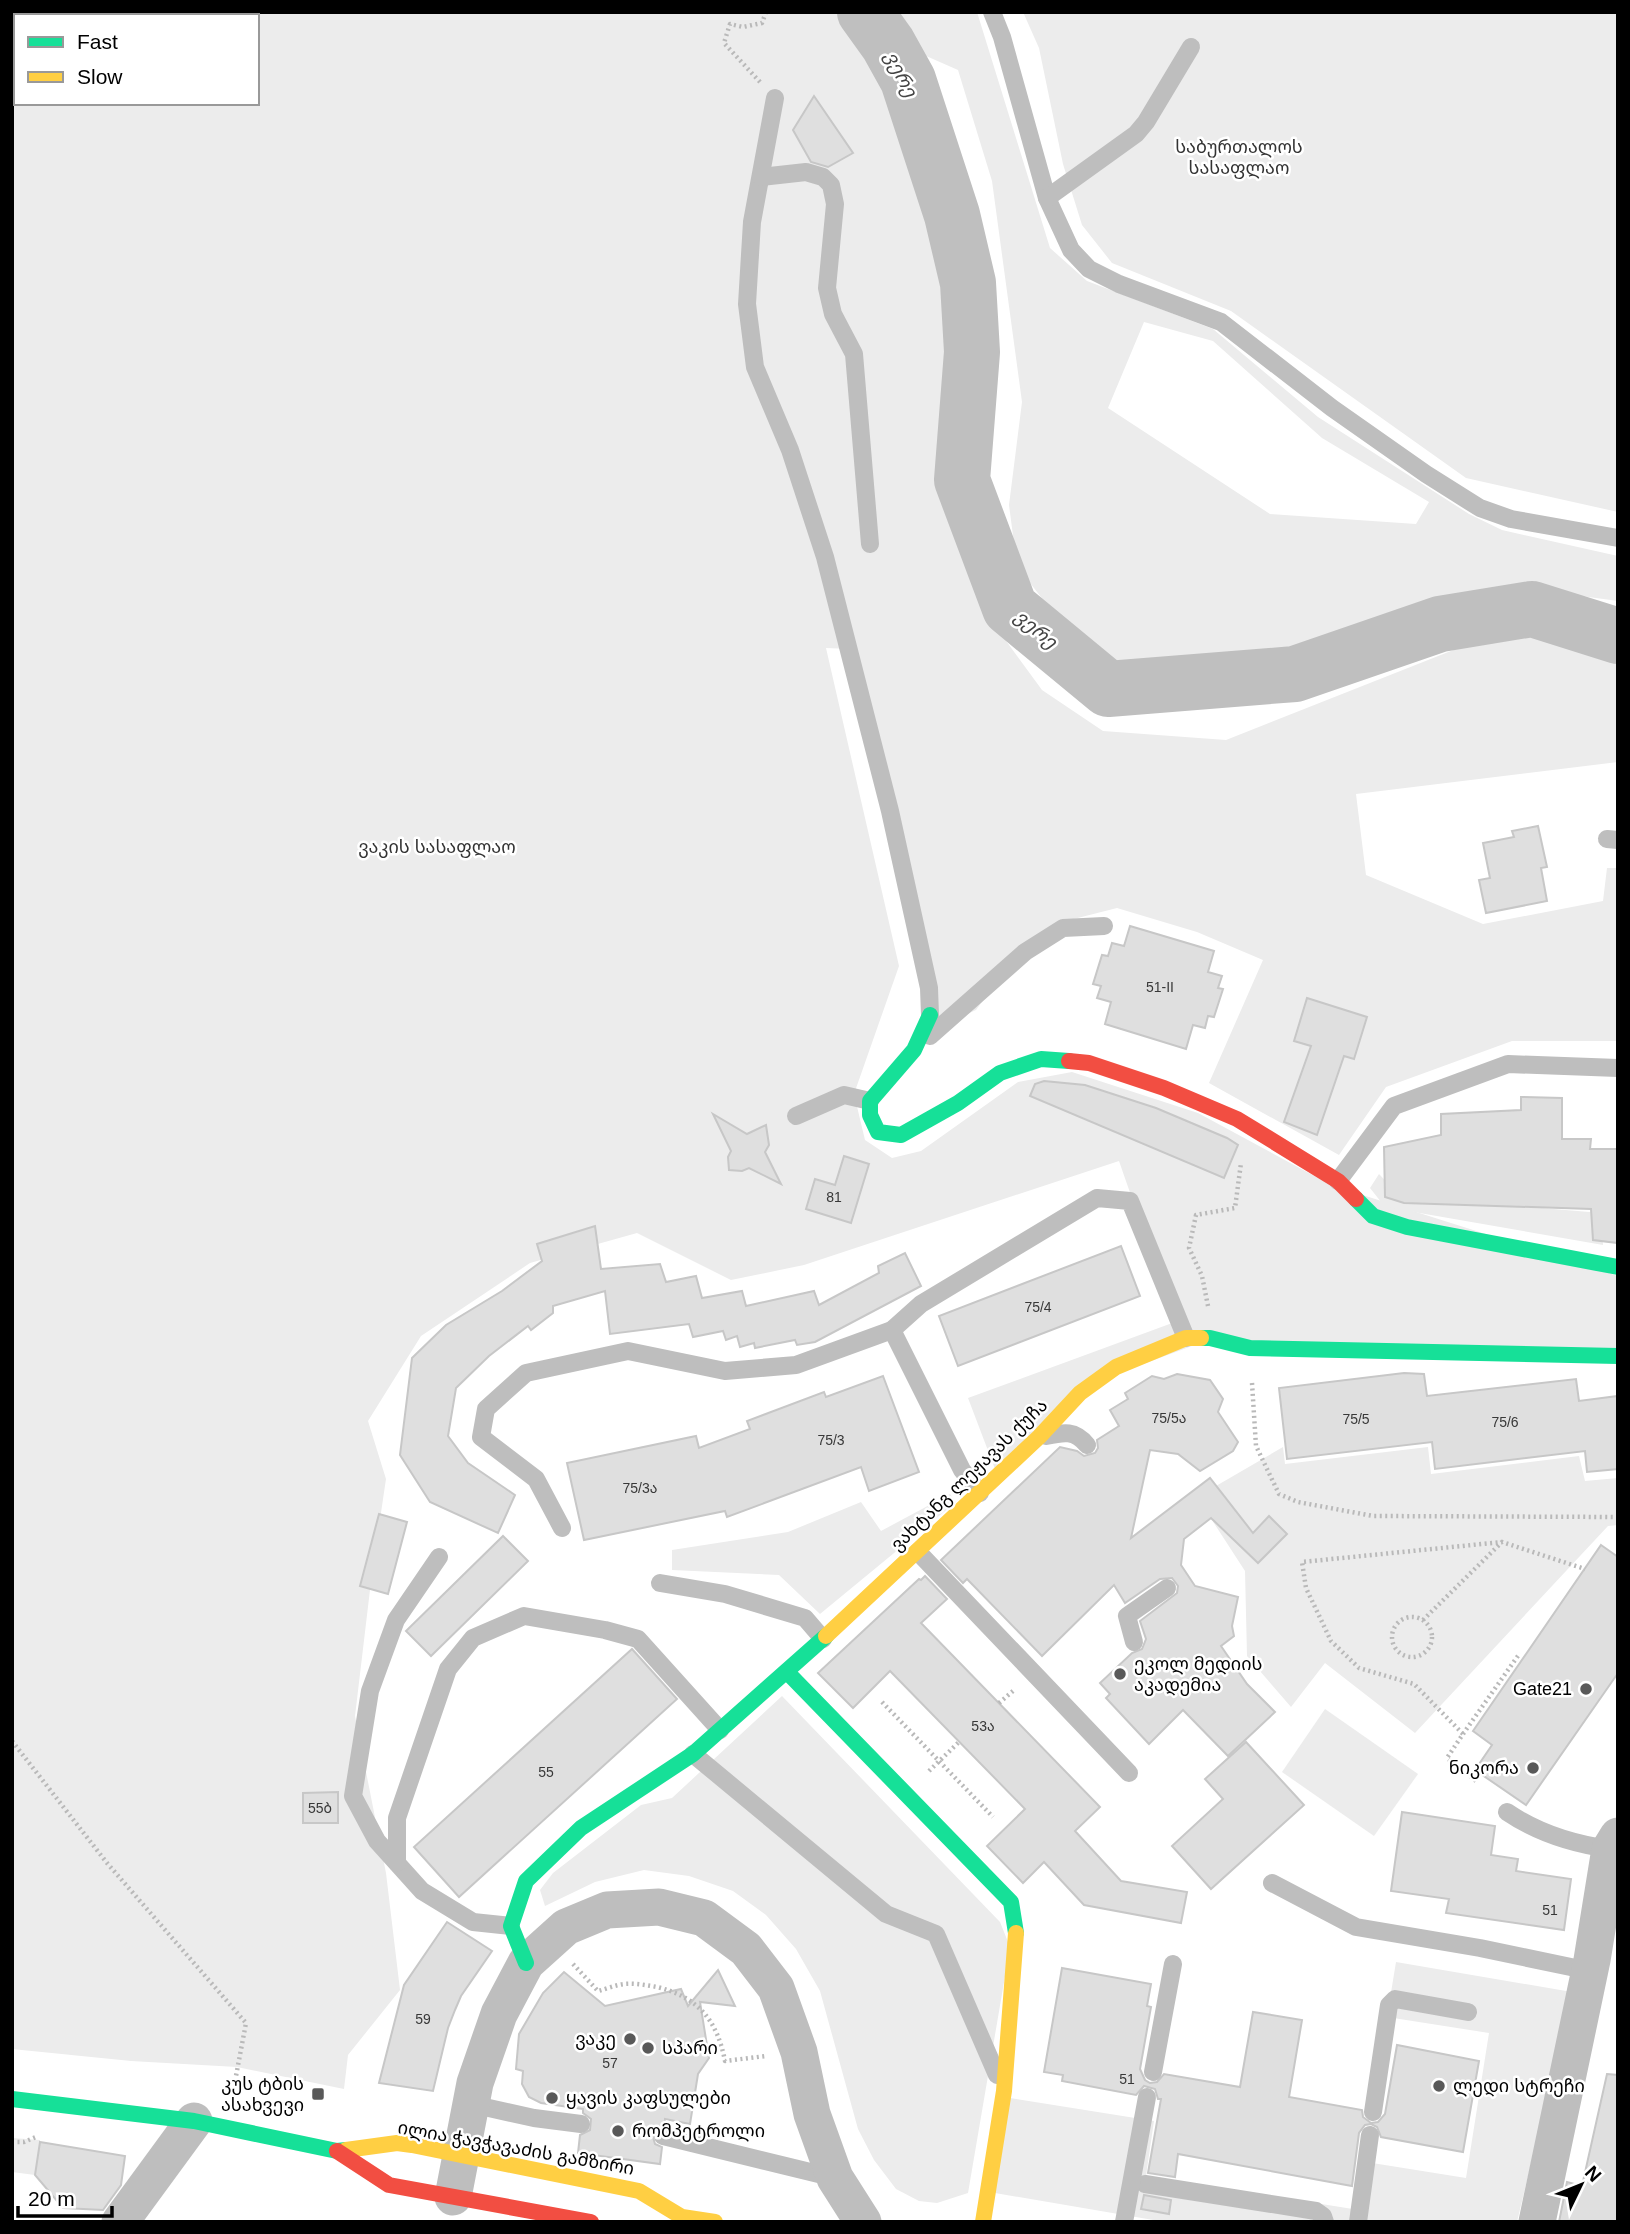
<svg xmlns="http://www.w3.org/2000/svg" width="1630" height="2234" font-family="Helvetica,'Noto Sans Georgian',sans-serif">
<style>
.green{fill:#ececec;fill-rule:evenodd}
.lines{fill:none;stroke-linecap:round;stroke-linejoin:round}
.river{stroke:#bfbfbf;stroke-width:56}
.building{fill:#dfdfdf;stroke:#c7c7c7;stroke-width:2}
.path{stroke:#b9b9b9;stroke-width:4.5;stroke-dasharray:2 3.5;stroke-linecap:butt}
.lane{stroke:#bebebe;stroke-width:18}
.street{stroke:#bebebe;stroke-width:37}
.fast{stroke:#16e098;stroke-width:16}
.slow{stroke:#ffcf43;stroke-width:16}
.jam{stroke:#f24e42;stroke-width:16}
.poi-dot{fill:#595959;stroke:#fff;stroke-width:2.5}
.labels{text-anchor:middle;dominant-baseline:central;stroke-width:5;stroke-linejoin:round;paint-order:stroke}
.number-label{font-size:14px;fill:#383838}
.park-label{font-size:18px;fill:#333;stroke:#fff}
.street-label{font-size:18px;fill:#000;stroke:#fff}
.poi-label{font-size:18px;fill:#000;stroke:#fff;text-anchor:start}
.water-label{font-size:19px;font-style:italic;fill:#444;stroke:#fff}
</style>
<rect width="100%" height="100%" fill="#fff"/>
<!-- green -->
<g class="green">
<path d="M12,12H977L1050,248L1087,281L1213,329L1318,417L1469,514L1502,530L1618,556V601L1515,587L1483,593L1301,658L1191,675L1110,669L1061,623L1017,566L1009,505L1022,402L992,181L958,70L842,19L885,76L930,212L956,354L945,476L985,612L1042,690L1103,731L1226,740L1461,647L1532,635L1618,656V762L1356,794L1366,875L1483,924L1603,901L1607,868H1618V1041H1512L1386,1087L1339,1155L1209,1083L1263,960L1197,932L1117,908L1054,924L1008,967L976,1010L937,1028L850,649L826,648L899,966L854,1094L865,1140L892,1158L921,1151L1018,1082L1072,1072L1198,1113L1331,1185L1618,1276V1351L1208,1340L1084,1386L995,1469L968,1398L1175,1322L1119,1161L804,1265L731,1280L637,1233L530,1263L421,1336L368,1421L386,1479L372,1573L355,1716L386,1873L400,1990L348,2055L344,2089L237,2067L131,2061L12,2049ZM16,16H257V103H16ZM1144,322L1213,341L1322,438L1429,502L1416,524L1270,514L1108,408Z"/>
<polygon points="1023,12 1618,12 1618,512 1466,478 1231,311 1112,263 1082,225 1063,164 1039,48"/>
<polygon points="1379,1174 1400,1196 1601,1213 1603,1245 1385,1207 1370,1188"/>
<polygon points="1283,1447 1285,1464 1428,1447 1431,1474 1579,1456 1585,1481 1618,1478 1618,1525 1608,1526 1415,1733 1325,1663 1291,1707 1247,1656 1245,1571 1197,1497"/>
<polygon points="950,1494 956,1502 820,1614 779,1575 672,1570 672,1550 788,1532 861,1502 881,1531"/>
<polygon points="782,1696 1000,1922 1010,1947 968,2193 937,2203 919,2201 896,2189 874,2160 858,2129 820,1991 796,1949 766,1915 733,1891 689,1876 644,1870 595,1882 545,1906 540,1890 553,1873 641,1805 672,1798"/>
<polygon points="1325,1709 1418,1774 1374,1836 1282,1772"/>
<polygon points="1396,1962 1572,1992 1517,2222 1165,2222 995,2193 1010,2098 1154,2121 1146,2176 1359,2210 1366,2162 1466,2178 1489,2033 1387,2017"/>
<polygon points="12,2138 40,2140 35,2175 12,2172"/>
</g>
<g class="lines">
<!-- river -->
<polyline class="river" points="865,12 888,44 908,80 952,215 968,283 972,352 962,480 1010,608 1108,689 1295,674 1440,624 1532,609 1618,636"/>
</g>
<!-- building -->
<g class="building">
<polygon points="814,96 853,153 828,167 811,162 793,130"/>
<polygon points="1538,826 1547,867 1541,868 1547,901 1486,913 1479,880 1490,878 1483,843 1514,837 1512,831"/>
<polygon points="1130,926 1214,951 1208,972 1222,976 1218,988 1223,989 1214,1017 1208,1016 1205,1028 1193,1025 1186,1049 1105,1024 1111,1002 1097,998 1101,986 1093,984 1102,955 1108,956 1112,943 1124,946"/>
<polygon points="1307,998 1367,1017 1354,1059 1344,1056 1317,1135 1284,1122 1311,1046 1294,1041"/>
<polygon points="1044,1081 1085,1085 1156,1108 1227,1138 1238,1145 1224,1178 1030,1096 1035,1084"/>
<polygon points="1521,1097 1562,1098 1562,1139 1591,1139 1590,1149 1618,1149 1618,1243 1593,1240 1591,1209 1404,1203 1385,1197 1384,1147 1441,1135 1441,1114 1521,1110"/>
<polygon points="713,1114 747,1134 766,1125 769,1145 765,1152 781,1184 749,1168 742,1171 729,1170 728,1157 731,1151"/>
<polygon points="844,1156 869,1164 851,1223 806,1209 815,1179 835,1185"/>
<polygon points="595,1226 601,1269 660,1264 666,1282 696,1276 702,1298 742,1291 746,1306 814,1291 819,1305 879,1273 878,1266 905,1253 921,1286 815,1342 797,1345 795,1340 755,1348 754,1343 740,1347 737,1336 726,1340 723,1331 693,1337 689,1324 610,1334 605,1291 553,1306 553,1313 531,1330 528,1326 489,1356 456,1388 448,1436 468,1463 515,1495 498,1533 430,1502 400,1455 412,1358 446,1325 502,1291 542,1261 537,1244"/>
<polygon points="1121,1246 1140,1296 958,1366 939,1316"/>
<polygon points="1404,1373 1424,1374 1427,1396 1576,1379 1579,1401 1618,1396 1618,1469 1587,1472 1585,1451 1435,1469 1432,1442 1287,1459 1279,1388"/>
<polygon points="1177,1374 1210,1380 1223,1399 1218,1412 1238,1442 1233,1451 1200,1471 1178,1454 1150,1450 1131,1538 1210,1478 1253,1533 1269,1516 1287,1534 1258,1563 1211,1518 1184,1539 1181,1565 1195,1586 1238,1597 1232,1626 1234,1636 1221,1646 1247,1684 1275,1712 1228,1756 1183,1710 1149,1744 1106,1698 1110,1694 1100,1683 1132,1653 1142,1649 1146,1639 1140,1621 1177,1593 1178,1586 1172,1578 1160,1579 1125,1603 1114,1585 1042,1656 967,1579 963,1583 941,1560 1060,1447 1077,1451 1084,1456 1095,1453 1098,1448 1097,1440 1119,1426 1110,1410 1128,1399 1125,1393 1152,1376 1164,1379"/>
<polygon points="883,1376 919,1472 869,1491 861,1467 727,1517 725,1511 584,1540 567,1463 696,1436 699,1448 750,1429 747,1421 824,1392 826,1397"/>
<polygon points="379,1514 407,1522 388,1594 360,1586"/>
<polygon points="503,1536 528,1561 431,1656 406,1631"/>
<polygon points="1601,1545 1618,1557 1618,1673 1526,1805 1475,1770 1492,1745 1473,1731"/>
<polygon points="925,1576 947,1599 921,1623 1100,1807 1075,1831 1121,1881 1187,1892 1181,1923 1084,1905 1044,1862 1023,1883 987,1846 1025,1809 890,1671 853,1708 818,1673 919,1579 921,1580"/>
<polygon points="632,1649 677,1699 459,1897 414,1847"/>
<polygon points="1246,1742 1304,1805 1211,1889 1172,1846 1223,1799 1205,1779"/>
<polygon points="338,1792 338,1823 303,1823 303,1793"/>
<polygon points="1402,1812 1495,1826 1491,1855 1518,1859 1516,1871 1571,1879 1564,1930 1446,1913 1449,1899 1391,1891"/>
<polygon points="447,1922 492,1951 461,1996 455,2010 448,2028 433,2091 379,2083 404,1985"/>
<polygon points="1062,1968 1151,1984 1147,2006 1151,2007 1140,2069 1145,2080 1150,2083 1157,2082 1164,2074 1240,2087 1253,2012 1302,2020 1289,2097 1362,2110 1363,2117 1371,2123 1378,2122 1385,2114 1397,2045 1479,2061 1463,2152 1381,2137 1377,2127 1371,2124 1365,2125 1359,2133 1352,2186 1178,2154 1175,2177 1148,2173 1161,2099 1158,2099 1155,2089 1144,2086 1136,2095 1062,2081 1063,2075 1044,2072"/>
<polygon points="718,1970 735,2006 700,2002 709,2058 698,2074 690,2124 665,2119 665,2125 655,2128 652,2133 655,2144 662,2147 660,2164 578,2153 580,2135 590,2130 591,2119 583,2113 583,2109 541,2103 529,2097 522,2084 523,2071 516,2069 519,2034 543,1993 564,1972 605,2006 681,1989 688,2006"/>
<polygon points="1607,2074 1618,2075 1618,2222 1559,2222 1567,2182 1582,2186"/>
<polygon points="40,2142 125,2156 121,2185 103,2210 63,2208 35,2175"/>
<polygon points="1144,2195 1171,2200 1169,2214 1141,2209"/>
</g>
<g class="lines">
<!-- path -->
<g class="path">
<polyline points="760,82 724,43 730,24 743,27 762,23 766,12"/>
<polyline points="1208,1306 1202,1276 1189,1248 1196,1215 1235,1208 1241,1163"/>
<polyline points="1252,1383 1256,1446 1279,1494 1298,1502 1373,1516 1618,1517"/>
<circle cx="1412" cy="1637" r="20"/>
<polyline points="1423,1620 1502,1542 1585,1569"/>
<polyline points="882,1702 993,1817"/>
<polyline points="999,1703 1013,1691"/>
<polyline points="1463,1734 1520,1653"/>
<polyline points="12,1741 107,1863 246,2023 236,2076"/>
<polyline points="929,1771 959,1742"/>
<polyline points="1476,1781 1447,1758 1463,1734 1414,1684 1359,1668 1331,1641 1306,1588 1302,1562 1502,1542"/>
<path d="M573,1964L598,1991C606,1989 615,1985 624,1984C635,1983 646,1985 657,1987C698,1997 717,2020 725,2061L766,2056"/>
<polyline points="12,2142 24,2142 36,2137"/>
</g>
<!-- lane -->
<g class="lane">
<polyline points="992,12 1002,37 1047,198 1071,250 1089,269 1119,284 1221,322 1332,408 1426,474 1480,508 1511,519 1618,538"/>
<polyline points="775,98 752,222 747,304 755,367 790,450 825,557 890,811 929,988 930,1015"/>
<polyline points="761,177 806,172 823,177 831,185 835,204 827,288 833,314 854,354 870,544"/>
<polyline points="1047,198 1136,134 1146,122 1191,47"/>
<polyline points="1607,839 1618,840"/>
<polyline points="930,1036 1025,952 1063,928 1104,926"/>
<polyline points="796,1116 844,1095 870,1101"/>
<polyline points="1338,1181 1394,1106 1508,1064 1618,1068"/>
<polyline points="892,1330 921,1304 1097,1198 1130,1201 1186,1338"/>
<path d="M1046,1436C1064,1432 1075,1430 1087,1445"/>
<polyline points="562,1528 536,1479 481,1437 486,1409 526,1373 628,1351 725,1371 796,1365 892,1330 962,1470 980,1493"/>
<polyline points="918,1552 1129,1773"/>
<polyline points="439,1557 396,1620 370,1691 353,1796 377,1841 422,1891 473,1922 511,1926"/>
<polyline points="660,1583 725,1594 805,1618 823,1639"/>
<polyline points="1134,1642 1127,1616 1167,1588"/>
<polyline points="693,1754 886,1914 936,1934 997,2075"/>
<path d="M1507,1812C1538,1833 1573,1844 1610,1849"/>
<polyline points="397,1863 397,1818 448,1669 473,1638 524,1616 605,1630 638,1639 720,1730"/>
<polyline points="1272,1883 1356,1927 1480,1948 1590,1971"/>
<polyline points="1153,2072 1173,1964"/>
<polyline points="471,2104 534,2118 581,2124"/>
<polyline points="1373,2112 1389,2005 1395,1999 1468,2012"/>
<polyline points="663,2136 835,2178"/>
<polyline points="1145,2184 1316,2211 1323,2216 1325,2222"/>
<polyline points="1124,2222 1147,2097"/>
<polyline points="1358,2222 1370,2135"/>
</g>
<!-- street -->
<g class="street">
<polyline points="453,2197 475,2083 499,2014 526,1963 566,1927 607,1910 659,1907 704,1918 746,1949 776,1988 799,2052 812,2114 835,2178 863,2222"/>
<polyline points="120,2222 194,2121"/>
<polyline points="1537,2222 1592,1960 1610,1849 1618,1836"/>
</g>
<!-- fast -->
<g class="fast">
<polyline points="930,1015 914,1050 870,1101 870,1115 878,1132 901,1135 958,1103 1000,1073 1041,1059 1069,1061"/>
<polyline points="1356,1199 1373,1216 1407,1227 1618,1267"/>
<polyline points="1201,1338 1210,1338 1250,1348 1618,1356"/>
<polyline points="787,1672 1011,1902 1016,1933"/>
<polyline points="526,1963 511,1926 526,1881 581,1828 693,1754 826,1636"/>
<polyline points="12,2099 194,2121 337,2151 346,2150"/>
</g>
<!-- slow -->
<g class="slow">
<polyline points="826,1636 1039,1437 1080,1393 1116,1367 1186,1338 1201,1338"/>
<polyline points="346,2150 397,2143 412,2145 639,2191 682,2217 715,2222"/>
<polyline points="983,2222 1004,2091 1016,1933"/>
</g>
<!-- jam -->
<g class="jam">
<polyline points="1069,1061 1089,1063 1164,1088 1237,1119 1338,1181 1356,1199"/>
<polyline points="337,2151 389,2185 591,2222"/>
</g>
</g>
<!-- markers -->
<g class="poi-dot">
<circle cx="1120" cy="1674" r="7"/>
<circle cx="1586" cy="1689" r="7"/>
<circle cx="1533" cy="1768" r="7"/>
<circle cx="630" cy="2039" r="7"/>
<circle cx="648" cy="2048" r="7"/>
<circle cx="1439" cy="2086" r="7"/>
<rect x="311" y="2087" width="14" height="14" rx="3.5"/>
<circle cx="552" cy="2098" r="7"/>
<circle cx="618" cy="2131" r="7"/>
</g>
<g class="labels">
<!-- number labels -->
<g class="number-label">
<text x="1160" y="987">51-II</text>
<text x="834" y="1197">81</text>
<text x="1038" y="1307">75/4</text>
<text x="1169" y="1418">75/5ა</text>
<text x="1356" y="1419">75/5</text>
<text x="1505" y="1422">75/6</text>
<text x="831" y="1440">75/3</text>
<text x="640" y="1488">75/3ა</text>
<text x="983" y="1726">53ა</text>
<text x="546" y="1772">55</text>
<text x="320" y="1808">55ბ</text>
<text x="1550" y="1910">51</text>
<text x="423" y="2019">59</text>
<text x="610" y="2063">57</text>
<text x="1127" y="2079">51</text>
</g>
<!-- park labels -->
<g class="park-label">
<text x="1239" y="147">საბურთალოს<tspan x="1239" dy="21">სასაფლაო</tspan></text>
<text x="437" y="847">ვაკის სასაფლაო</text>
</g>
<!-- street labels -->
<g class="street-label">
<text transform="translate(969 1475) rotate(-44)">ვახტანგ ლეჟავას ქუჩა</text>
<text transform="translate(516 2148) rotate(10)">ილია ჭავჭავაძის გამზირი</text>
</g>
<!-- poi labels -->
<g class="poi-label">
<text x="1134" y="1664">ეკოლ მედიის<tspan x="1134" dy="21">აკადემია</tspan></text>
<text x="1572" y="1689" text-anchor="end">Gate21</text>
<text x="1519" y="1768" text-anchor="end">ნიკორა</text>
<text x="616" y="2039" text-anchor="end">ვაკე</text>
<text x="662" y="2048">სპარი</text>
<text x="304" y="2084" text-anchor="end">კუს ტბის<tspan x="304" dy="21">ასახვევი</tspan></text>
<text x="1453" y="2086">ლედი სტრეჩი</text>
<text x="566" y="2098">ყავის კაფსულები</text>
<text x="632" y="2131">რომპეტროლი</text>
</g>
<!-- water labels -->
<g class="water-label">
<text transform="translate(901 74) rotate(63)">ვერე</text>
<text transform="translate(1036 629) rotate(40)">ვერე</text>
</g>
</g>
<!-- border -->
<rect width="1630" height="2234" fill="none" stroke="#000000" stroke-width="28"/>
<!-- legend -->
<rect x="14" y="14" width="245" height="91" fill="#ffffff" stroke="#999999" stroke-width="2"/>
<rect x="28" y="37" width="35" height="10" fill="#16e098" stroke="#999999" stroke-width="2"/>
<text x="77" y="49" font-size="21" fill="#000000">Fast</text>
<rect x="28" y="72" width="35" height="10" fill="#ffcf43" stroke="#999999" stroke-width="2"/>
<text x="77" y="84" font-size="21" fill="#000000">Slow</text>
<!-- north arrow -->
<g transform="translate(1581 2185) rotate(47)" stroke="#ffffff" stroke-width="5" paint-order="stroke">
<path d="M0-5L12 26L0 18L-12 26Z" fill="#000000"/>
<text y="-10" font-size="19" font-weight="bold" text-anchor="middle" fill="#000000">N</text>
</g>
<!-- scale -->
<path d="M18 2206v10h94v-10" fill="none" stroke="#000000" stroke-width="3.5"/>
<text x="28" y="2206" font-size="21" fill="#000000" stroke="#ffffff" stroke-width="5" paint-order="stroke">20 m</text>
</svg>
